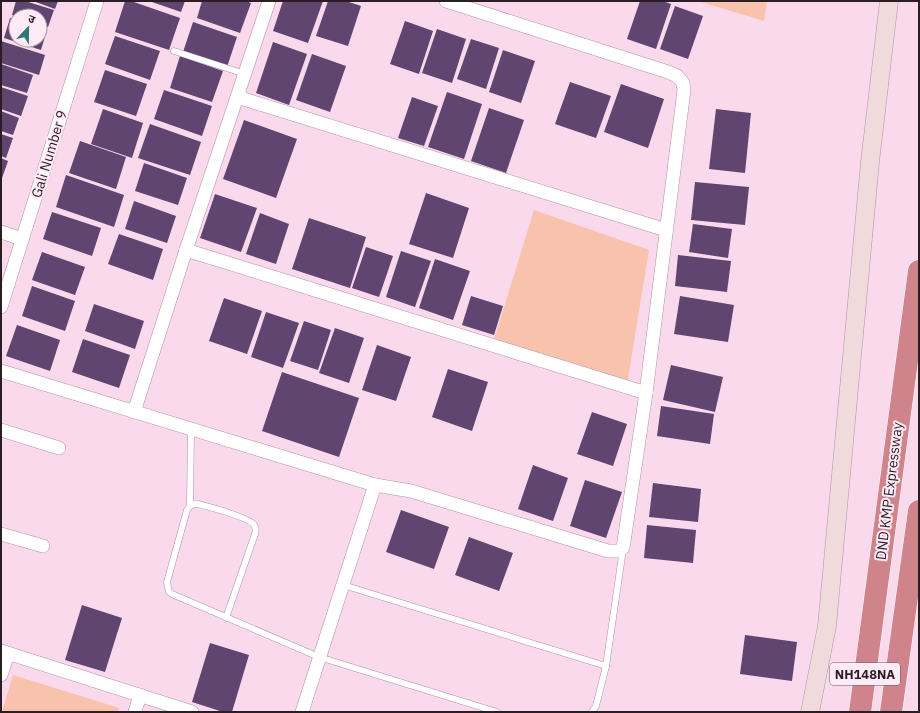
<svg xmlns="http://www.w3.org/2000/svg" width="920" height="713" font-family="'IBM Plex Sans','Noto Sans Devanagari',sans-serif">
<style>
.green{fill:#f8c2ac}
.building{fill:#604570}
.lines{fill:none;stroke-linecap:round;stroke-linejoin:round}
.lane-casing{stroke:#b092a3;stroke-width:7}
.street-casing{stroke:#b092a3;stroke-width:14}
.secondary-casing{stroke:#b092a3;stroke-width:19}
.highway-casing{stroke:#fff;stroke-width:23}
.lane{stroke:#fff;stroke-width:6}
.street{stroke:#fff;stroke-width:13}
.secondary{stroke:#f1dadc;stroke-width:18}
.highway{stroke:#cf848b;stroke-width:22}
.labels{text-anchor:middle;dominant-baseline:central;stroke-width:4;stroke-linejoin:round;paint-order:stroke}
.shield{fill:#ffebf6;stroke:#6a5c64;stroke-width:1}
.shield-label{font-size:13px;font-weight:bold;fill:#2a1e25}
.street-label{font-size:14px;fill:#2a1e25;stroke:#ffebf6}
</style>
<rect width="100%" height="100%" fill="#fad9ec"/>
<!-- green -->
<g class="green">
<polygon points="698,1 767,1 764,21"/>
<polygon points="534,210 649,250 627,385 494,340"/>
<polygon points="13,675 119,708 118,712 2,712"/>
</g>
<!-- building -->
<g class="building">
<polygon points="16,1 25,1 54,10 48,27 40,25 40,16 16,17 12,15"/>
<polygon points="33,1 58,1 55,9"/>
<polygon points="125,1 131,1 180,18 169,50 115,32"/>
<polygon points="149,1 185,1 181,12"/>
<polygon points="202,1 246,1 251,3 240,33 197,18"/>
<polygon points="283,1 323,1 308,43 273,31"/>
<polygon points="328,1 346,1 361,6 348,46 316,36"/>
<polygon points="640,1 663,1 671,4 656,49 627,39"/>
<polygon points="675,6 703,16 688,59 660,49"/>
<polygon points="10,18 16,20 16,40 40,40 40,27 47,30 41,50 4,38"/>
<polygon points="405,21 433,31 419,74 390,64"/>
<polygon points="193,22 237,37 227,67 183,52"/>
<polygon points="437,29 466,39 452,83 422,73"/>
<polygon points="115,36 160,51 150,80 105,64"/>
<polygon points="471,39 499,48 486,89 457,79"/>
<polygon points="1,41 45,55 39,75 1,63"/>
<polygon points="273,42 307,54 289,105 256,93"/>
<polygon points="503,50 535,61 521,103 489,92"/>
<polygon points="312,54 346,66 330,112 296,100"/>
<polygon points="180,56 223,71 212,102 170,88"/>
<polygon points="1,64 33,75 27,93 1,85"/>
<polygon points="105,70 147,84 136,116 94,102"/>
<polygon points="570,82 611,96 596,138 555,124"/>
<polygon points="621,84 664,99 648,148 604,132"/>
<polygon points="1,87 28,96 21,116 1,109"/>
<polygon points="164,90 212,106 202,136 154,119"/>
<polygon points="447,92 482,104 464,159 428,147"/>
<polygon points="412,97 438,106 424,146 398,138"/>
<polygon points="489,108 524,120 506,173 471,161"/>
<polygon points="103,109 143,123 132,158 91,144"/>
<polygon points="716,109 751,113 745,173 709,169"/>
<polygon points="1,111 19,118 13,135 1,131"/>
<polygon points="244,120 297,139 276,198 223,179"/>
<polygon points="150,124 201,142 190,175 138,158"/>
<polygon points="1,134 13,138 6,158 1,156"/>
<polygon points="80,141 126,157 116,189 69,173"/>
<polygon points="1,158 8,161 1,181"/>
<polygon points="144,163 187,178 178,205 135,191"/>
<polygon points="66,175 124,195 114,227 56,207"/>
<polygon points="695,182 749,187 745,225 691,220"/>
<polygon points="426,193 469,208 453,258 409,244"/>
<polygon points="215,194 257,208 241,252 200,238"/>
<polygon points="134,201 176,216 167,243 125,229"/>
<polygon points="52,212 101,228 92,256 43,239"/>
<polygon points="260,213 289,224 276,264 246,254"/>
<polygon points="309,218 366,237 350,288 292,269"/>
<polygon points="693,224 732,229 728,258 689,252"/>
<polygon points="119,234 163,249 153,280 108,264"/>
<polygon points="366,247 393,256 379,297 352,288"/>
<polygon points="401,251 431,261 415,307 386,297"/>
<polygon points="42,252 85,267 75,295 32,280"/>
<polygon points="678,255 731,261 727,292 675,286"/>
<polygon points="435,259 470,271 453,320 419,308"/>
<polygon points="32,286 75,301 65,331 22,316"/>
<polygon points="471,296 503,306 494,335 462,325"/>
<polygon points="680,296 734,305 728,342 674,334"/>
<polygon points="224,298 262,311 247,354 209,341"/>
<polygon points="94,304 144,321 135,349 85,331"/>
<polygon points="266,312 299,323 283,368 251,357"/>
<polygon points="304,321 331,330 318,370 290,361"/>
<polygon points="17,325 60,340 50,371 6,356"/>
<polygon points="335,328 364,338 349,383 319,373"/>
<polygon points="83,339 130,355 119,388 72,372"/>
<polygon points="377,345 411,357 396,401 362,390"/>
<polygon points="671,365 723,377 715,412 663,400"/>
<polygon points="448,369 488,382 472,431 432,417"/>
<polygon points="282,372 359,398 339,457 262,431"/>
<polygon points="661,406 714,414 710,444 657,436"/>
<polygon points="592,412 627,424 613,466 577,454"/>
<polygon points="533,465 568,478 553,521 518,509"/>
<polygon points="585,480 622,492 606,538 570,526"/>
<polygon points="653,483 701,489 698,522 649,517"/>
<polygon points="401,510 449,527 434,569 386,552"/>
<polygon points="647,525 696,530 693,563 644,558"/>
<polygon points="469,537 513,553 499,591 455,575"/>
<polygon points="82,605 122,618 105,672 65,660"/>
<polygon points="745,635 797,642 792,681 740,674"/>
<polygon points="210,643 249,655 232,712 223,712 192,702"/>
</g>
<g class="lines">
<defs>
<g id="lane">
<polyline points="174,51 245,74"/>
<polyline points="190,505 191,429"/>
<polyline points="343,585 606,666"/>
<path d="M226,618L255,534C256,531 256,528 254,525C249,517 209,507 198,504C192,504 190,505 187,510L167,582L169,592L172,594L319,657L497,712"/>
<polyline points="592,712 596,706 606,666 623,549"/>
</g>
<g id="street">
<polyline points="237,97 666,230"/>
<polyline points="1,232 22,239"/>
<polyline points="186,250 646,393"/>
<polyline points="1,307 97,1"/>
<polyline points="1,371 375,485 411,491 608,551 619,551 623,548 646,393 684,90 683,83 677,76 668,72 446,1"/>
<polyline points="134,412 186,250 269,1"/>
<polyline points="1,430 59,448"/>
<polyline points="1,534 43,546"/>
<polyline points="1,651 192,712"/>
<polyline points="1,675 8,654"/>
<polyline points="135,712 140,695"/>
<polyline points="302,712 375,485"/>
</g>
<polyline id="secondary" points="810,712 827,626 870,162 889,1"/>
<g id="highway">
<polyline points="860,712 919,271"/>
<polyline points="891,712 919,511"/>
</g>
</defs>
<!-- lane casing -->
<use href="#lane" class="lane-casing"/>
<!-- street casing -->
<use href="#street" class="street-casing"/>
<!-- secondary casing -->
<use href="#secondary" class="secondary-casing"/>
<!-- highway casing -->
<use href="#highway" class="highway-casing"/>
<!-- lane -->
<use href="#lane" class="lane"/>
<!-- street -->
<use href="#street" class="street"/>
<!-- secondary -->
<use href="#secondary" class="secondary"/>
<!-- highway -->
<use href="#highway" class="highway"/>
</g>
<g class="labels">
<!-- shield labels -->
<rect class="shield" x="830" y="663" width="70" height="22" rx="3"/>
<g class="shield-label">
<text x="865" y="674">NH148NA</text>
</g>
<!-- street labels -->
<g class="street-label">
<text transform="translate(49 154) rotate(-73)">Gali Number 9</text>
<text transform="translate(889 491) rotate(-83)">DND KMP Expressway</text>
</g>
</g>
<!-- border -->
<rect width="920" height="713" fill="none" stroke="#2a1e25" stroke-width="4"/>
<!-- north arrow -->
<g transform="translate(28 28) rotate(22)"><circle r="19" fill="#ffebf6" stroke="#aa99a2"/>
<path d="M0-3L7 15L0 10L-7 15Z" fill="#2e7772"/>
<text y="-6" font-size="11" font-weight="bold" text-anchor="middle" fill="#2a1e25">उ</text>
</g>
</svg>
